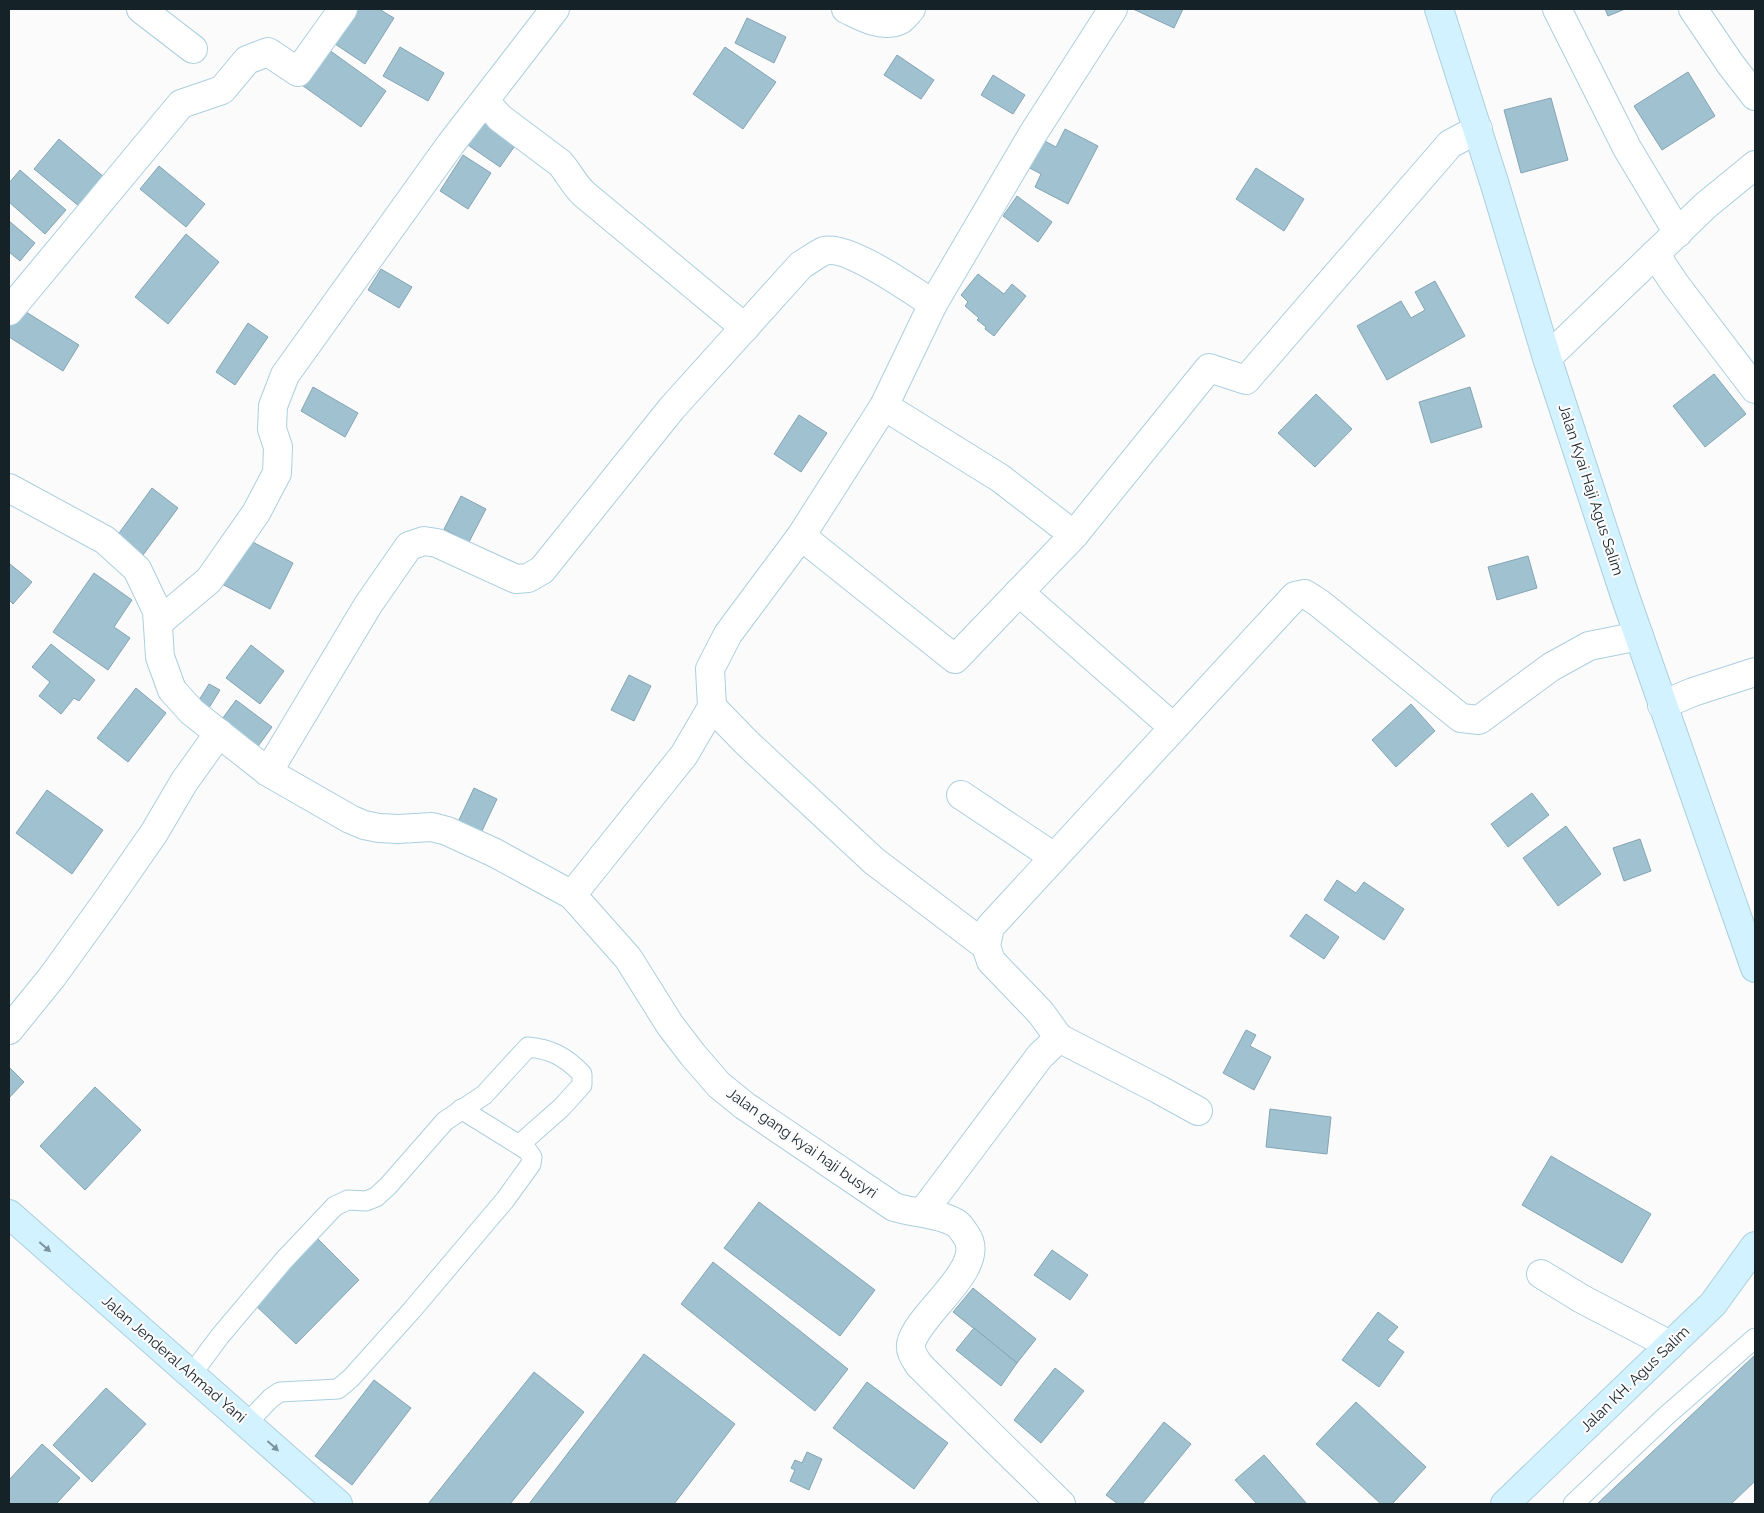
<svg xmlns="http://www.w3.org/2000/svg" width="1764" height="1513" font-family="Raleway,sans-serif">
<style>
.building{fill:#9fc1d0;stroke:#84a5b4}
.lines{fill:none;stroke-linecap:round;stroke-linejoin:round}
.lane-casing{stroke:#accfde;stroke-width:21}
.street-casing{stroke:#accfde;stroke-width:30}
.secondary-casing{stroke:#accfde;stroke-width:30}
.lane{stroke:#fff;stroke-width:19}
.street{stroke:#fff;stroke-width:28}
.secondary{stroke:#d1f2fe;stroke-width:28}
.oneway{fill:#7c949e}
.labels{text-anchor:middle;dominant-baseline:central;stroke-width:4.5;stroke-linejoin:round;paint-order:stroke}
.street-label{font-size:15px;fill:#152228;stroke:#fbfbfb}
</style>
<rect width="100%" height="100%" fill="#fbfbfb"/>
<!-- building -->
<g class="building">
<polygon points="353,9 379,9 394,18 365,64 332,42"/>
<polygon points="1133,9 1183,9 1174,28"/>
<polygon points="1605,9 1625,9 1608,16"/>
<polygon points="747,18 786,37 774,63 735,43"/>
<polygon points="325,47 386,91 361,127 299,83"/>
<polygon points="400,47 444,73 428,101 383,76"/>
<polygon points="725,47 776,82 743,129 693,94"/>
<polygon points="897,55 934,80 921,99 884,75"/>
<polygon points="1688,72 1715,116 1662,150 1634,106"/>
<polygon points="993,75 1025,95 1013,114 981,95"/>
<polygon points="1551,98 1568,160 1521,173 1504,110"/>
<polygon points="487,118 519,140 500,167 468,145"/>
<polygon points="1065,129 1098,146 1068,204 1035,187 1041,174 1026,166 1041,139 1056,147"/>
<polygon points="59,139 104,177 80,207 34,169"/>
<polygon points="463,155 491,173 468,209 440,191"/>
<polygon points="159,166 205,204 186,227 140,189"/>
<polygon points="1256,168 1304,199 1284,231 1236,199"/>
<polygon points="20,170 66,210 45,234 9,202 9,183"/>
<polygon points="1017,196 1052,222 1038,242 1003,216"/>
<polygon points="9,221 35,243 20,261 9,252"/>
<polygon points="186,234 219,262 168,324 135,297"/>
<polygon points="381,269 412,287 399,308 368,290"/>
<polygon points="978,274 1004,294 1012,284 1026,296 994,336 985,329 986,327 977,320 979,318 965,306 968,302 961,295"/>
<polygon points="1435,281 1465,336 1387,380 1357,326 1401,301 1411,318 1425,310 1415,292"/>
<polygon points="18,307 79,345 63,371 9,337 9,321"/>
<polygon points="248,323 268,337 235,385 216,372"/>
<polygon points="1714,374 1746,414 1705,447 1673,406"/>
<polygon points="313,387 358,413 345,437 301,411"/>
<polygon points="1470,387 1482,427 1431,443 1419,402"/>
<polygon points="1316,394 1352,429 1315,467 1278,433"/>
<polygon points="799,415 827,433 801,472 774,454"/>
<polygon points="152,488 178,508 143,555 117,536"/>
<polygon points="461,496 486,509 469,542 444,529"/>
<polygon points="243,537 293,563 270,609 220,583"/>
<polygon points="1528,556 1537,588 1497,600 1488,567"/>
<polygon points="10,564 32,582 13,604 9,600 9,565"/>
<polygon points="94,573 132,600 114,627 130,638 108,670 53,632"/>
<polygon points="51,644 95,680 79,701 74,698 61,714 39,696 50,682 32,667"/>
<polygon points="251,645 284,671 260,704 226,678"/>
<polygon points="629,675 651,686 634,721 611,710"/>
<polygon points="209,684 220,690 207,711 196,705"/>
<polygon points="136,688 166,713 128,762 97,738"/>
<polygon points="236,700 272,727 256,749 220,722"/>
<polygon points="1411,704 1435,731 1396,767 1372,740"/>
<polygon points="474,788 497,799 481,833 458,822"/>
<polygon points="47,790 103,830 72,874 16,833"/>
<polygon points="1532,793 1549,815 1508,847 1491,824"/>
<polygon points="1566,826 1601,874 1558,906 1523,858"/>
<polygon points="1640,839 1651,871 1624,881 1613,848"/>
<polygon points="1337,880 1356,893 1364,882 1404,909 1384,940 1324,900"/>
<polygon points="1306,914 1339,937 1324,959 1290,936"/>
<polygon points="1246,1030 1256,1035 1250,1046 1271,1057 1254,1090 1223,1073"/>
<polygon points="9,1067 24,1082 9,1098"/>
<polygon points="95,1087 141,1130 85,1190 40,1146"/>
<polygon points="1270,1109 1331,1117 1327,1154 1266,1147"/>
<polygon points="1551,1156 1651,1214 1622,1263 1522,1205"/>
<polygon points="759,1202 875,1290 840,1336 724,1248"/>
<polygon points="315,1236 359,1280 296,1344 251,1301"/>
<polygon points="1052,1250 1088,1275 1070,1300 1034,1275"/>
<polygon points="713,1262 848,1369 815,1411 681,1304"/>
<polygon points="973,1288 1036,1339 1017,1363 953,1312"/>
<polygon points="1378,1312 1398,1327 1387,1340 1404,1352 1379,1387 1342,1360"/>
<polygon points="974,1328 1017,1363 1001,1386 956,1350"/>
<polygon points="644,1354 735,1424 674,1504 529,1504"/>
<polygon points="1755,1355 1755,1481 1731,1504 1597,1504"/>
<polygon points="1055,1368 1084,1391 1041,1443 1014,1420"/>
<polygon points="534,1372 584,1412 510,1504 428,1504"/>
<polygon points="374,1380 411,1408 352,1485 315,1456"/>
<polygon points="867,1382 948,1443 914,1489 833,1428"/>
<polygon points="106,1388 146,1424 92,1482 53,1445"/>
<polygon points="1356,1402 1426,1467 1392,1504 1381,1504 1316,1444"/>
<polygon points="1164,1422 1191,1444 1142,1504 1118,1504 1106,1495"/>
<polygon points="42,1444 80,1478 56,1504 9,1504 9,1480"/>
<polygon points="807,1452 822,1459 809,1490 790,1481 795,1470 791,1468 795,1460 802,1463"/>
<polygon points="1264,1455 1307,1504 1257,1504 1235,1480"/>
</g>
<g class="lines">
<defs>
<g id="lane">
<path d="M191,1375L220,1336L284,1260L335,1206L348,1200L366,1201L376,1197L388,1186L445,1121L484,1095L528,1047C551,1049 566,1057 582,1074V1085L561,1108L519,1145"/>
<polyline points="247,1423 271,1398 280,1392 338,1389 351,1378 412,1310 505,1200 531,1164 532,1157 527,1150 461,1109"/>
<polyline points="1573,1504 1666,1416 1755,1338"/>
</g>
<g id="street">
<polyline points="141,9 193,49"/>
<path d="M846,9C861,16 882,29 900,20C904,18 908,12 911,9"/>
<polyline points="1557,9 1627,148 1678,233"/>
<polyline points="1693,9 1731,65 1755,96"/>
<path d="M485,101L500,118L560,163C569,173 574,185 584,194L745,328"/>
<polyline points="1655,254 1675,284 1755,389"/>
<polyline points="9,311 181,104 222,90 247,60 268,52 298,72 343,9"/>
<polyline points="1547,358 1705,206 1755,165"/>
<path d="M9,488L105,540L137,569L157,611L160,657L172,690L192,712L268,772L350,819L364,825L379,828L398,829L432,827L447,831L495,853L572,895L628,958L670,1025L693,1055L719,1085L745,1106L894,1207C913,1213 939,1213 956,1223C960,1225 963,1231 966,1235C989,1267 917,1314 911,1344C910,1353 915,1358 919,1365L1061,1504"/>
<polyline points="1074,535 1209,368 1246,380 1450,144 1478,129"/>
<polyline points="801,536 955,659 1074,535 1000,478 884,406"/>
<polyline points="1019,592 1173,727"/>
<polyline points="158,623 209,580 256,513 277,473 278,447 272,429 273,406 285,375 450,145 555,9"/>
<polyline points="1662,705 1693,692 1755,672"/>
<polyline points="712,707 747,743 874,861 986,946"/>
<path d="M268,772L368,605L409,546L424,541L437,543L516,579L528,578L542,570L672,408L801,265C808,261 817,254 824,251C847,244 913,291 933,304L1034,132L1113,9"/>
<polyline points="961,795 1054,857"/>
<polyline points="572,895 684,755 712,707 710,669 728,634 801,536 884,406 933,304"/>
<polyline points="9,1030 52,977 104,905 154,833 184,782 219,733"/>
<polyline points="1059,1038 1158,1089 1198,1111"/>
<polyline points="923,1212 1040,1056 1059,1038 1041,1013 991,961 986,946 990,927 1295,596 1305,594 1319,603 1461,718 1479,720 1551,667 1589,646 1639,636"/>
<polyline points="1541,1274 1582,1299 1670,1345"/>
</g>
<g id="secondary">
<polyline points="1439,9 1495,185 1547,358 1625,596 1755,968"/>
<polyline points="9,1214 338,1504"/>
<polyline points="1505,1504 1713,1304 1755,1246"/>
</g>
</defs>
<!-- lane casing -->
<use href="#lane" class="lane-casing"/>
<!-- street casing -->
<use href="#street" class="street-casing"/>
<!-- secondary casing -->
<use href="#secondary" class="secondary-casing"/>
<!-- lane -->
<use href="#lane" class="lane"/>
<!-- street -->
<use href="#street" class="street"/>
<!-- secondary -->
<use href="#secondary" class="secondary"/>
</g>
<!-- one-way arrows -->
<defs><path id="oneway-solid" d="M-6-.8H1V-3.2L6.5 0L1 3.2V.8H-6Z" transform="scale(1.25)"/></defs>
<g class="oneway">
<use href="#oneway-solid" transform="translate(45 1247) rotate(41)"/>
<use href="#oneway-solid" transform="translate(273 1446) rotate(42)"/>
</g>
<g class="labels">
<!-- street labels -->
<g class="street-label">
<text transform="translate(1591 490) rotate(72)">Jalan Kyai Haji Agus Salim</text>
<text transform="translate(802 1143) rotate(35)">Jalan gang kyai haji busyri</text>
<text transform="translate(174 1359) rotate(41)">Jalan Jenderal Ahmad Yani</text>
<text transform="translate(1635 1379) rotate(-44)">Jalan KH. Agus Salim</text>
</g>
</g>
<!-- border -->
<rect width="1764" height="1513" fill="none" stroke="#152228" stroke-width="20"/>
</svg>
